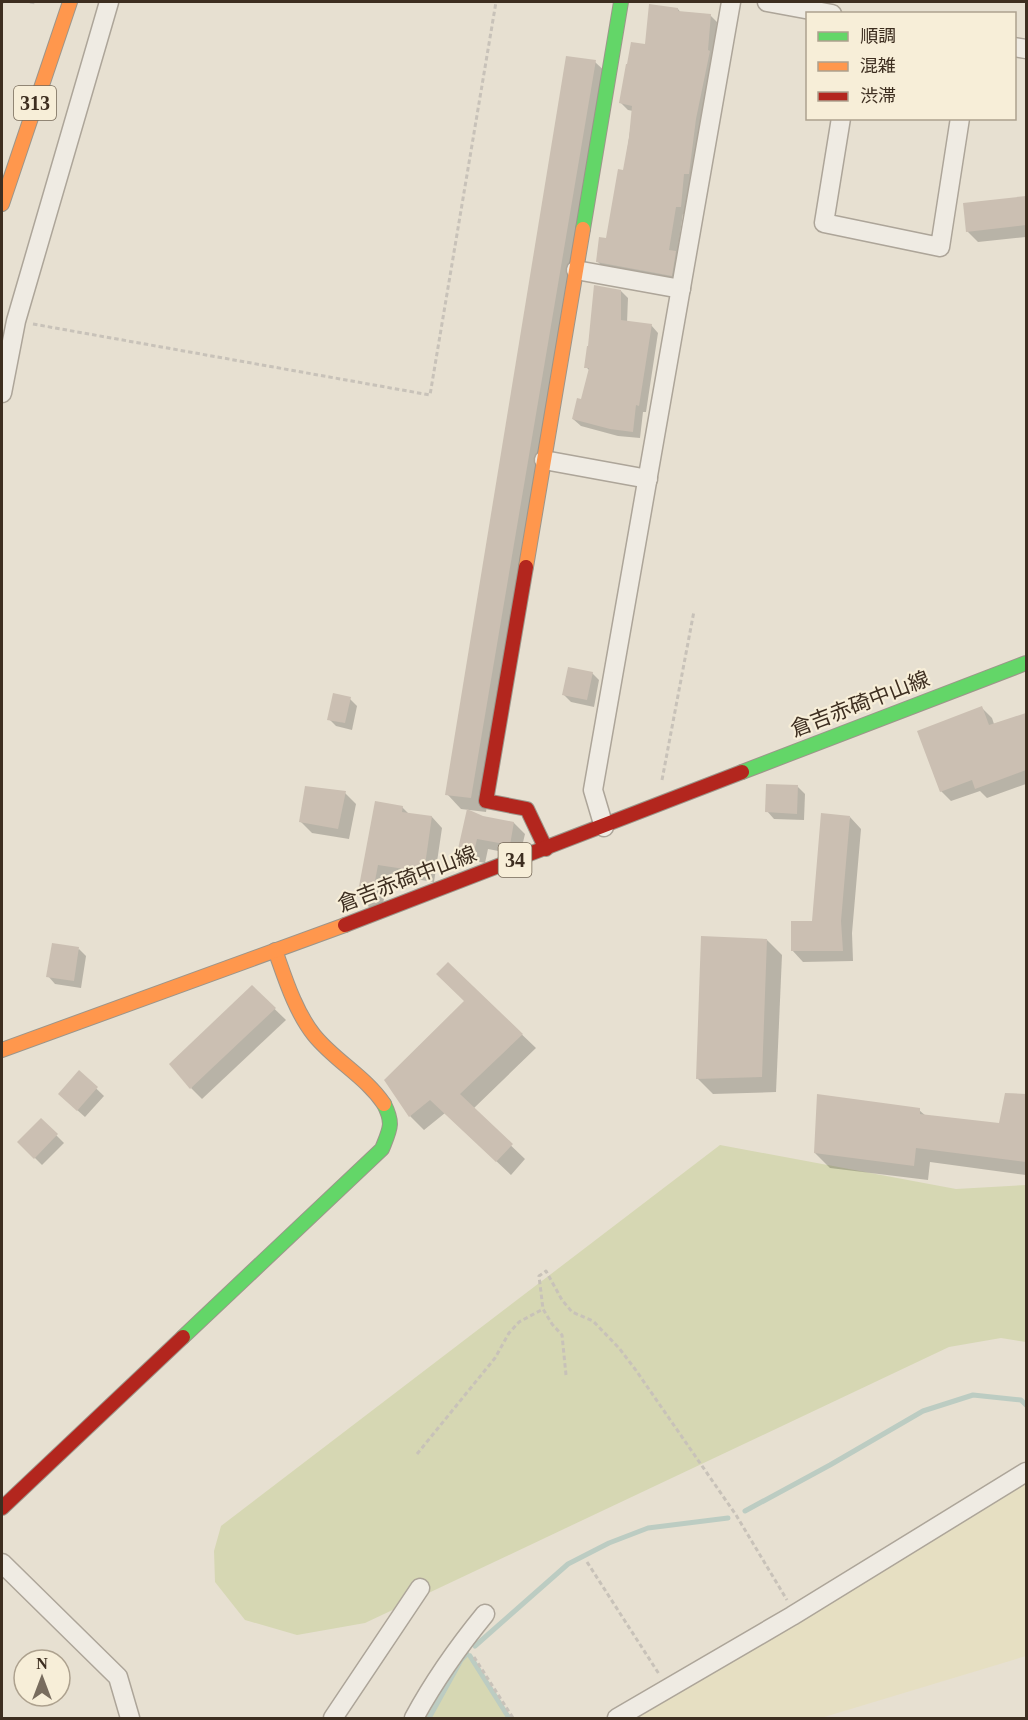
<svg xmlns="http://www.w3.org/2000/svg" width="1028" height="1720" font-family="'Times New Roman','Noto Sans JP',serif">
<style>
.farmland{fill:#e6dfc2}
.green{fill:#d6d7b3}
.shadow{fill:#0003}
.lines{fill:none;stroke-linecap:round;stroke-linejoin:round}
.stream{stroke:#bcccc2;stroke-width:5}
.building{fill:#cbbfb2}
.street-casing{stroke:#ada599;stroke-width:21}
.fast-casing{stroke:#9c958a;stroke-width:16}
.slow-casing{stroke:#9c958a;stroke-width:16}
.jam-casing{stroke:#9c958a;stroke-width:16}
.path{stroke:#c8c2b9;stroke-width:3;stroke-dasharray:4.5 3;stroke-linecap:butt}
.street{stroke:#efebe3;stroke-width:18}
.fast{stroke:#63d668;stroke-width:14}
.slow{stroke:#ff974d;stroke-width:14}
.jam{stroke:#b3261e;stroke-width:14}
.labels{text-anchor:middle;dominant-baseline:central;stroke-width:4.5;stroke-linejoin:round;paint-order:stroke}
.shield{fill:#f7eed8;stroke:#756857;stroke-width:1.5}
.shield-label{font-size:20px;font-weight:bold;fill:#3d2e20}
.street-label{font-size:21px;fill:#3d2e20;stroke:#f7eed8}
</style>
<rect width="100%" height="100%" fill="#e7e0d1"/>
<!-- farmland -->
<polygon class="farmland" points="1026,1482 1026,1656 821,1718 634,1718"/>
<!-- green -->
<g class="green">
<polygon points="720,1145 956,1189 1026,1185 1026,1342 1001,1338 949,1347 365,1623 297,1635 245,1620 215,1582 214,1551 221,1526"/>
<polygon points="465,1647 508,1718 419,1718"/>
</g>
<!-- shadow -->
<g class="shadow">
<polygon points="678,9 681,13 710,15 717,22 714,57 688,214 683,214 677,254 683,260 679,282 605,269 598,262 608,240 624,172 633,111 628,110 621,103 646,45"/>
<polygon points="595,62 610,76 486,812 461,809 447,794"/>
<polygon points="1026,198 1026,237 978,242 967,231 964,204"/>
<polygon points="621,291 628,298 627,323 651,325 658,333 646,412 643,412 640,438 618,436 581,426 573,419 582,401 590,371 586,367"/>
<polygon points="592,673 599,680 594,707 571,702 564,695"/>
<polygon points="350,699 357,706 352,730 336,726 329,719"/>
<polygon points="982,708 992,718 994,724 1026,714 1026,784 987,798 980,791 951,801 941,791"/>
<polygon points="798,787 805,794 804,820 774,819 767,811"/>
<polygon points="345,793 356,804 349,839 312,833 301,822"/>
<polygon points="402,807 409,814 432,817 442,828 434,882 389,875 382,908 369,907 358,896"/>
<polygon points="483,817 514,823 525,834 520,855 488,849 485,863 471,860 460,849"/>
<polygon points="850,817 861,829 852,933 853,961 803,962 792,950 813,923"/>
<polygon points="767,940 782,955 776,1092 713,1094 698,1079"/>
<polygon points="79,949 86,956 81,988 55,984 48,976"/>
<polygon points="448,964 536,1048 473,1109 525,1159 511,1175 445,1113 424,1130 410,1116 466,1002"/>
<polygon points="252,987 286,1020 202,1099 191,1088"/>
<polygon points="79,1072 104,1096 85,1117 67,1101"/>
<polygon points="1006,1095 1026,1096 1026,1175 930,1162 928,1180 830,1168 815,1153 919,1110 926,1116 1000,1125"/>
<polygon points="41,1120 64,1143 42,1165 19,1142"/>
</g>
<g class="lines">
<!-- stream -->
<g class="stream">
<polyline points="745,1511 830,1465 923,1411 973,1395 1021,1400 1026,1405"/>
<polyline points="475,1646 568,1564 609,1543 648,1528 728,1518"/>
<polyline points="470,1656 509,1718"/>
<polyline points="429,1718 461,1660 467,1654"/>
</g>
</g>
<!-- building -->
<g class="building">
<polygon points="649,4 678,8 678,11 711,14 708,50 710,51 696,119 689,174 684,174 681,207 676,207 669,250 676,251 672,276 596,262 599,237 606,238 618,169 623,170 629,137 632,106 619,103 626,64 627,64 631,42 645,44"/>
<polygon points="566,56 596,60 471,798 445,795"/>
<polygon points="1026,196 1026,225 966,232 963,203"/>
<polygon points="594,285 621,290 621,320 652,324 639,406 636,405 633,432 610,429 572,419 577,398 581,399 589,368 584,368 587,346 588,346"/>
<polygon points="568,667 593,672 587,700 562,695"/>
<polygon points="333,693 351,697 345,723 327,720"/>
<polygon points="982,706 989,725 1026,713 1026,770 975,789 972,780 940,792 917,731"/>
<polygon points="766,784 798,785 797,814 765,812"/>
<polygon points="305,786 346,791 338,829 299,822"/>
<polygon points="375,801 403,806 402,812 432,816 424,872 378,865 372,897 367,899 357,897"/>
<polygon points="467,809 483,816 514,822 510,845 477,839 474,852 458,849"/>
<polygon points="821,813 850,816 841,921 843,951 791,951 791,921 812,921"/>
<polygon points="701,936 767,939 762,1077 696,1079"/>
<polygon points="52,943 79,947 74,981 46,977"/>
<polygon points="448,962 523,1034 460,1094 513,1144 496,1162 430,1100 409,1117 384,1080 464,1001 436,974"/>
<polygon points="252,985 276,1008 190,1089 169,1064"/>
<polygon points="79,1070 98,1087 77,1111 58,1094"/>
<polygon points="1005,1093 1026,1094 1026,1162 916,1148 914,1166 814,1153 817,1094 920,1108 920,1114 999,1123"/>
<polygon points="41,1118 58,1134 34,1159 17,1142"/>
</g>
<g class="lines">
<defs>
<g id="street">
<polyline points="767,2 832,14"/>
<polyline points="1014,47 1026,49"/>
<polyline points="841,118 824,223 940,247 960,118"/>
<polyline points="576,270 681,289"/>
<polyline points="2,393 16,321 109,2"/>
<polyline points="544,460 648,479"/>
<polyline points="604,827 593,790 731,2"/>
<polyline points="2,1563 118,1677 130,1718"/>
<polyline points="333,1718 420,1588"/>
<path d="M414,1718C434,1681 458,1647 485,1614"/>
<polyline points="617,1718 792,1616 1026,1472"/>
</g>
<g id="fast">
<polyline points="583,229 621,2"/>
<polyline points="742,772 1026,663"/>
<path d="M183,1337L382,1149C390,1129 394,1124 384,1104"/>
</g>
<g id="slow">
<polyline points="2,204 70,2"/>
<polyline points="526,567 583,229"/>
<path d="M275,950C285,978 295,1011 314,1035C335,1061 365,1076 384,1104"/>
<polyline points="2,1050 345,925"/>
</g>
<g id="jam">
<polyline points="526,567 486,801 527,809 546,849"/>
<polyline points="345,925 742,772"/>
<polyline points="2,1508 183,1337"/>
</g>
</defs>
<!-- street casing -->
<use href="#street" class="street-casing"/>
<!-- fast casing -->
<use href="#fast" class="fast-casing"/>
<!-- slow casing -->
<use href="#slow" class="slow-casing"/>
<!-- jam casing -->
<use href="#jam" class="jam-casing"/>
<!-- path -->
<g class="path">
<polyline points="30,2 36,3"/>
<polyline points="2,3 3,2"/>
<polyline points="33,324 430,395 496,2"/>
<polyline points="662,780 694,611"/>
<polyline points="566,1375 562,1335 552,1324 543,1309 539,1276 546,1271 562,1300 572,1312 593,1321 619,1348 635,1369 736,1515 787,1600"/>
<polyline points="417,1454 495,1358 509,1333 519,1322 543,1309"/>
<polyline points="587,1562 659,1674"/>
<polyline points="474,1657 513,1718"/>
</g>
<!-- street -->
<use href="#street" class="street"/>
<!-- fast -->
<use href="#fast" class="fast"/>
<!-- slow -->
<use href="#slow" class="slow"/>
<!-- jam -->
<use href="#jam" class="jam"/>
</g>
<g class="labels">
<!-- shield labels -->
<g class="shield">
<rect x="14" y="86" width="42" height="34" rx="4.5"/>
<rect x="498.5" y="843" width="33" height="34" rx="4.5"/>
</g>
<g class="shield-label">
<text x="35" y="103">313</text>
<text x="515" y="860">34</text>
</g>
<!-- street labels -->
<g class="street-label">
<text transform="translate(860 704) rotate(-21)">倉吉赤碕中山線</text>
<text transform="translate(407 879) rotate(-21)">倉吉赤碕中山線</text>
</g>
</g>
<!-- border -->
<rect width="1028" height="1720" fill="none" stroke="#3d2e20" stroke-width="6"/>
<!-- legend -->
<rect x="806" y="12" width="210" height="108" fill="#f7eed8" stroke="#ada18e" stroke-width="1.5"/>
<rect x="818" y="32" width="30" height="9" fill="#63d668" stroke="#ada18e" stroke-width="1.5"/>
<text x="860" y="42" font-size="18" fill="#3d2e20">順調</text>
<rect x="818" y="62" width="30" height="9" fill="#ff974d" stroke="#ada18e" stroke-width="1.5"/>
<text x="860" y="72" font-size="18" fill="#3d2e20">混雑</text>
<rect x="818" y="92" width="30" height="9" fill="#b3261e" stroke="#ada18e" stroke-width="1.5"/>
<text x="860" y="102" font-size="18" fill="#3d2e20">渋滞</text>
<!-- north arrow -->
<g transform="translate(42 1678)"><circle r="28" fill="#f7eed8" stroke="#ada18e" stroke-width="1.5"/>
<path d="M0-4.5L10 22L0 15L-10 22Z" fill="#786c5e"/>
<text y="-9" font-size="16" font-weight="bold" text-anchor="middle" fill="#3d2e20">N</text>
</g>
</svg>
